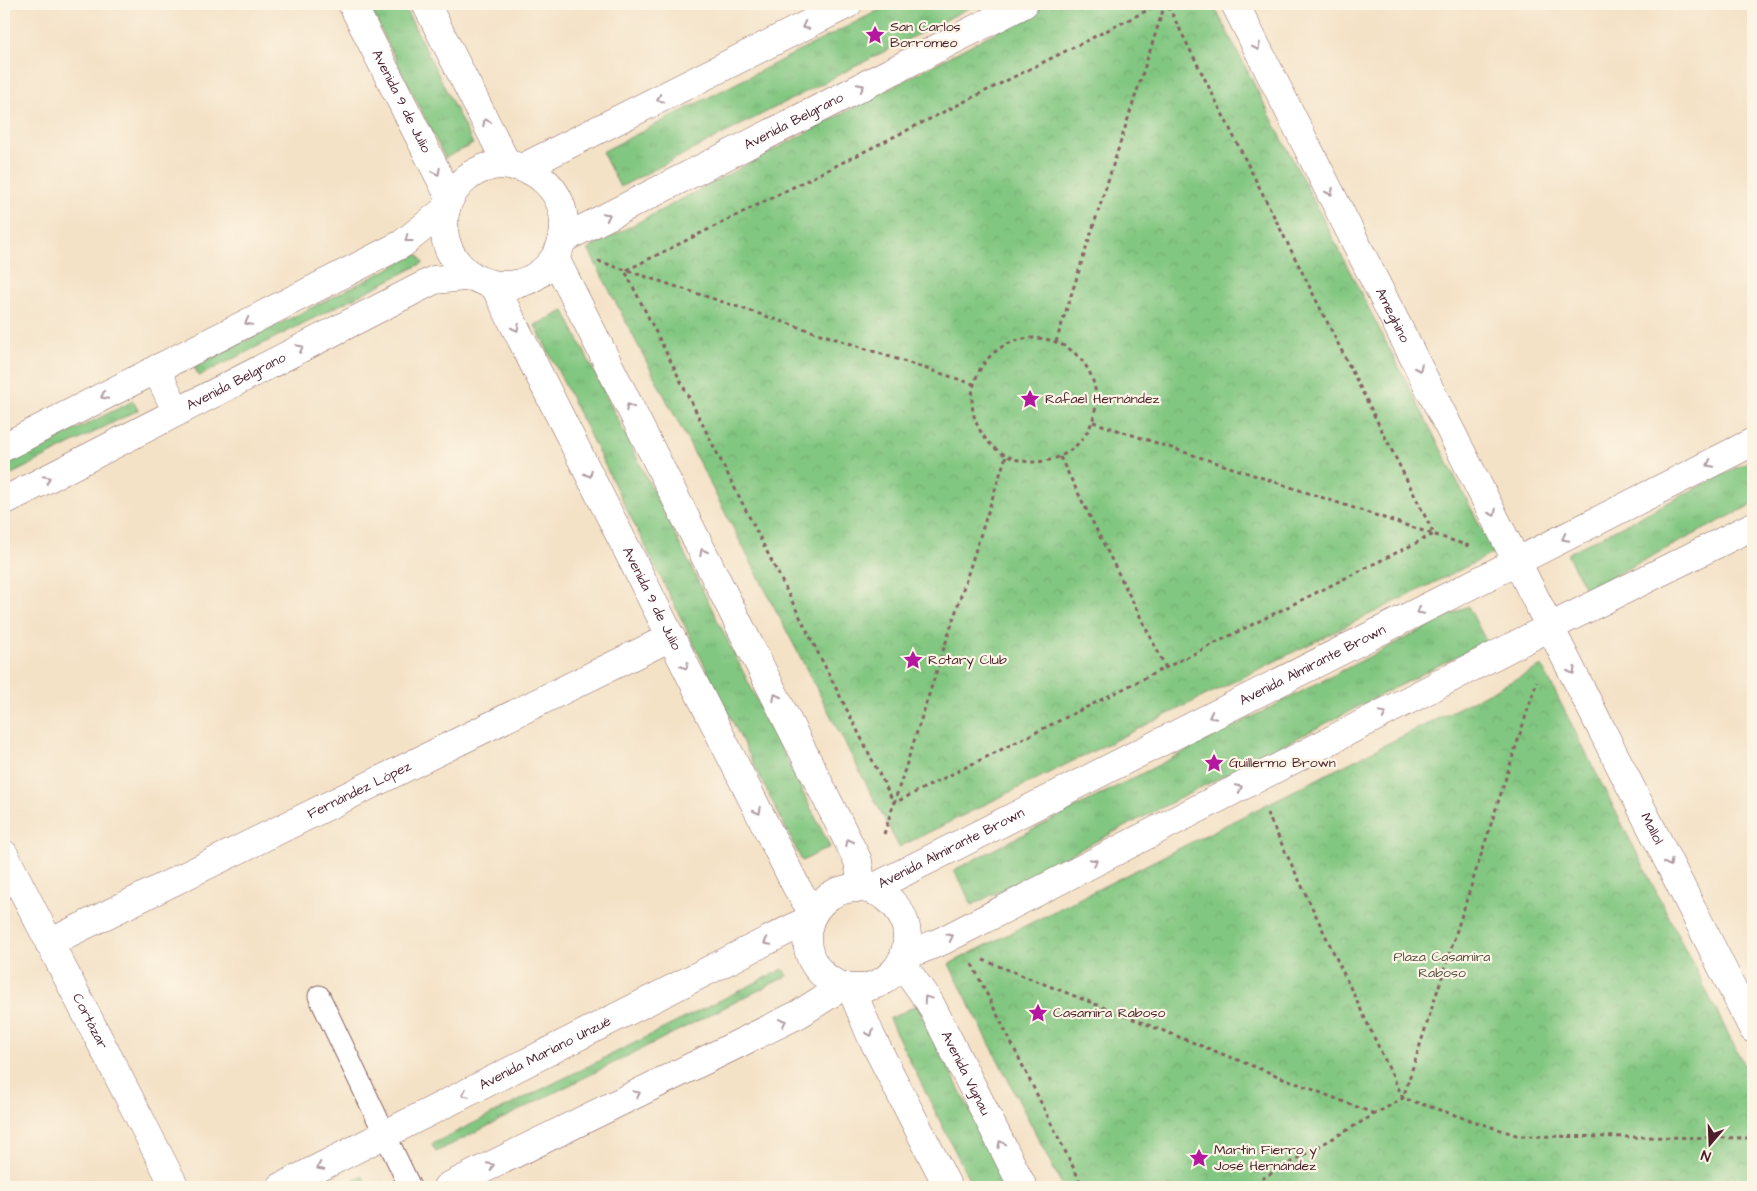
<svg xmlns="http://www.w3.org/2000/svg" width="1757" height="1191" font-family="'Architects Daughter',sans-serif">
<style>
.grass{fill:url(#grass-tufts);stroke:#667356}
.park{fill:url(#park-crowns);stroke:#667356}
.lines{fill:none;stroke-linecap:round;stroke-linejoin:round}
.service-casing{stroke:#866362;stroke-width:23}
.minor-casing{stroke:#866362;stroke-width:29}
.tertiary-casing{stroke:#866362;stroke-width:29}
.secondary-casing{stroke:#866362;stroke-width:29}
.path{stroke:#866362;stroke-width:3;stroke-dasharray:4 4;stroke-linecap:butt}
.service{stroke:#fff;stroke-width:21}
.minor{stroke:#fff;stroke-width:28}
.tertiary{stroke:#fff;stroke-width:28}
.secondary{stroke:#fff;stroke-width:28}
.oneway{stroke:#ae9aa0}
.labels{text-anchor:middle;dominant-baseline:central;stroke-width:4.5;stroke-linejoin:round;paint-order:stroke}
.poi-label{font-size:14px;fill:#4a1f2b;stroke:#fcf5e5;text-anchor:start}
.street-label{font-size:14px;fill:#4a1f2b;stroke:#fcf5e5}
.park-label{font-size:14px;fill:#5b5145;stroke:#fcf5e5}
</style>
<defs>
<pattern id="grass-tufts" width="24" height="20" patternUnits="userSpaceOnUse" patternTransform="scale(1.25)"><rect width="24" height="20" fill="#82c781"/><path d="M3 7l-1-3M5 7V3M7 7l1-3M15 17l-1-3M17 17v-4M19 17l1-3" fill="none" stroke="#72aa70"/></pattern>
<pattern id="park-crowns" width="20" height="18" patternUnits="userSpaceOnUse" patternTransform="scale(1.25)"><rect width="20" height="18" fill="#82c781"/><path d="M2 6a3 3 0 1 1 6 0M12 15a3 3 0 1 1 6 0" fill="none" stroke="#72aa70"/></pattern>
</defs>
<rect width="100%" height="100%" fill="#fcf5e5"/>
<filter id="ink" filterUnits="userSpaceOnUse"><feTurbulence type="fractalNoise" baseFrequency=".02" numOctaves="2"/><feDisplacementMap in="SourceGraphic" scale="10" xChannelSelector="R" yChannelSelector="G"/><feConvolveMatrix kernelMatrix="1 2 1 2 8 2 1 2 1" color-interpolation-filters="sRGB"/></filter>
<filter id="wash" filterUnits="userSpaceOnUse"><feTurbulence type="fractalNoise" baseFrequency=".0096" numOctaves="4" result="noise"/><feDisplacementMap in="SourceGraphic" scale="20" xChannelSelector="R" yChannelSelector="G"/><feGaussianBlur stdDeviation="1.12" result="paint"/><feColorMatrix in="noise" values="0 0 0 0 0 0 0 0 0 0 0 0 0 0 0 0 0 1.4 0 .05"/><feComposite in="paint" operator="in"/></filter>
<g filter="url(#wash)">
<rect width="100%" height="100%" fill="#f4e2c7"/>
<!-- grass -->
<g class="grass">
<polygon points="368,4 403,4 473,144 445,158"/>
<polygon points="891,4 977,4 620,187 602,152"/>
<polygon points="418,254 423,263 199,376 194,367"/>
<polygon points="564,311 830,847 802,861 535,325"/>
<polygon points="133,401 138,410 4,478 4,466"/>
<polygon points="1753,459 1753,504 1586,590 1567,554"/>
<polygon points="1468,606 1486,641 972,905 954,870"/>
<polygon points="783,969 787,976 436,1152 432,1144"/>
<polygon points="917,1005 1008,1187 973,1187 889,1019"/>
<polygon points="363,1176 366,1184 359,1187 339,1187"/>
</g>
<!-- park -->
<g class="park">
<polygon points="1048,4 1213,4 1494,553 899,847 588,249"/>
<polygon points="1542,666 1753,1083 1753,1187 1063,1187 949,964"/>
</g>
</g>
<g filter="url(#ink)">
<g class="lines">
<defs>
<polyline id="service" points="319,996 410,1187"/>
<g id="minor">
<path id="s1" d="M1235,4L1753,1029"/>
<path id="s2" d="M4,854L175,1187"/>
<path id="s3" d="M49,943L671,637"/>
</g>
<g id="tertiary">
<path id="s4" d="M352,4L450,198"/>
<polyline points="426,4 508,166"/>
<circle cx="504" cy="225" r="60"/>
<polyline points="522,168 848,4"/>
<path id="s5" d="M563,239L1024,4"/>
<polyline points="555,258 858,861 862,888"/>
<path id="s6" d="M494,285L797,888L813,912"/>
<polyline points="156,369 177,412"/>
<polyline points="4,447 402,244 446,209"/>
<path id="s7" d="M4,501L434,280L473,276"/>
</g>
<g id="secondary">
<circle cx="857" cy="938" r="50"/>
<path id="s8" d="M871,889L1753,442"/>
<polyline points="905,956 942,941 1550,627 1753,526"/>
<path id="s9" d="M901,962L930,1003L1023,1187"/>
<polyline points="851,988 871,1036 948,1187"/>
<path id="s10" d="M281,1187L810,919"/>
<polyline points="447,1187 799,1014 843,986"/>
</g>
</defs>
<!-- service casing -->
<use href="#service" class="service-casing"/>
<!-- minor casing -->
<use href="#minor" class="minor-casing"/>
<!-- tertiary casing -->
<use href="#tertiary" class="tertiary-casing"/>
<!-- secondary casing -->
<use href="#secondary" class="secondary-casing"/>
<!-- path -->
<g class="path">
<polyline points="1160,4 625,271 894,803 1434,534 1167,4"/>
<polyline points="598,261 973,384"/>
<circle cx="1034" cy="400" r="62"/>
<polyline points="1056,342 1165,4"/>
<polyline points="1093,422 1469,546"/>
<polyline points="1060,457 1166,668"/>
<polyline points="1267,813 1403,1098 1519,1136 1753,1138"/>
<polyline points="884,834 1006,456"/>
<polyline points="983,960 1375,1114"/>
<polyline points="972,964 1083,1187"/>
<polyline points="1248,1187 1403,1098 1537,681"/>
</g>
<!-- service -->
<use href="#service" class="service"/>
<!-- minor -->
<use href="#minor" class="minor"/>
<!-- tertiary -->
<use href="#tertiary" class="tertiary"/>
<!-- secondary -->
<use href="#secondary" class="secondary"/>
</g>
<!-- one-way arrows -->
<defs><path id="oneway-chevron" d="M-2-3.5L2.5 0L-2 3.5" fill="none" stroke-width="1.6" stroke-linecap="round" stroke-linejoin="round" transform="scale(1.25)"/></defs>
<g class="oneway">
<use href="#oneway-chevron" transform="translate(805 26) rotate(153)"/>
<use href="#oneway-chevron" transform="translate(1257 47) rotate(63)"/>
<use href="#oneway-chevron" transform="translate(861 87) rotate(-27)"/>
<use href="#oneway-chevron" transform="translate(660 99) rotate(153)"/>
<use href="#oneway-chevron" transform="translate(486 122) rotate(-117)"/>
<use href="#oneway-chevron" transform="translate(437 172) rotate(63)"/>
<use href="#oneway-chevron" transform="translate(1330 192) rotate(63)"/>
<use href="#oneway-chevron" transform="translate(607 216) rotate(-27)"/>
<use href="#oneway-chevron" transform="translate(408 239) rotate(142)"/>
<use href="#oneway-chevron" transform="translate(248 322) rotate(153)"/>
<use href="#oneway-chevron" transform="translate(516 328) rotate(63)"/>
<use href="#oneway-chevron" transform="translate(300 348) rotate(-27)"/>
<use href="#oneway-chevron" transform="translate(1419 368) rotate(63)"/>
<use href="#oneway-chevron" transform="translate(104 396) rotate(153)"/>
<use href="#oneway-chevron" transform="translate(629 407) rotate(-117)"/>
<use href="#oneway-chevron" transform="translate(1710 464) rotate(153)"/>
<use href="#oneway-chevron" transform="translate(589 474) rotate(63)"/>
<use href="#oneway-chevron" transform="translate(47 479) rotate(-27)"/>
<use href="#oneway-chevron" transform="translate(1493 513) rotate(63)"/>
<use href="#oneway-chevron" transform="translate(1565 538) rotate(153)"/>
<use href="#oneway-chevron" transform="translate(703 552) rotate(-117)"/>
<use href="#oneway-chevron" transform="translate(1420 611) rotate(153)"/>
<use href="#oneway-chevron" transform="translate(685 666) rotate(63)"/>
<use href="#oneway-chevron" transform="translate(1572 671) rotate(63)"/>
<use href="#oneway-chevron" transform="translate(776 697) rotate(-117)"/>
<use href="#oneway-chevron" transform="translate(1383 714) rotate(-27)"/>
<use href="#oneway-chevron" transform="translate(1212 716) rotate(153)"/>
<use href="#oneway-chevron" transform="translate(1239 788) rotate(-27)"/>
<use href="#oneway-chevron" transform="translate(758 811) rotate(63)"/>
<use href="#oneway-chevron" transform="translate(849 842) rotate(-117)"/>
<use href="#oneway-chevron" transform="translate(1094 862) rotate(-27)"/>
<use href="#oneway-chevron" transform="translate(1669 863) rotate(63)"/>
<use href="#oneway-chevron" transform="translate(950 937) rotate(-27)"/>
<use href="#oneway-chevron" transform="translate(767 942) rotate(153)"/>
<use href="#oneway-chevron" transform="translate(927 999) rotate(-124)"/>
<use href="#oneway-chevron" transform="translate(783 1022) rotate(-26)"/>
<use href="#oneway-chevron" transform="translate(870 1033) rotate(66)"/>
<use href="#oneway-chevron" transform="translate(465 1094) rotate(153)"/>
<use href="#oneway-chevron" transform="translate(637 1094) rotate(-26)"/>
<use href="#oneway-chevron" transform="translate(1001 1144) rotate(-117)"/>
<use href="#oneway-chevron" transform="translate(491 1166) rotate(-26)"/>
<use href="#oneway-chevron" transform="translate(320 1167) rotate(153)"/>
</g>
</g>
<!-- icons -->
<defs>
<symbol id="sight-bare" viewBox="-9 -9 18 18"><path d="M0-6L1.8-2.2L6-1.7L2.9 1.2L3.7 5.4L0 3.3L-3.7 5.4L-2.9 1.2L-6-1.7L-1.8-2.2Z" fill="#b5179e" stroke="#fcf5e5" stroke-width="2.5" paint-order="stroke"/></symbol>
</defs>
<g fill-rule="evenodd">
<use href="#sight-bare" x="861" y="21" width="28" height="28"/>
<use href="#sight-bare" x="1016" y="385" width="28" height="28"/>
<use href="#sight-bare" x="899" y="646" width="28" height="28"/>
<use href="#sight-bare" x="1200" y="749" width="28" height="28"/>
<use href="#sight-bare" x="1024" y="999" width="28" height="28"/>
<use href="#sight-bare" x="1185" y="1144" width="28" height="28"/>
</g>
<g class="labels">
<!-- poi labels -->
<g class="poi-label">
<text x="890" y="27">San Carlos<tspan x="890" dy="16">Borromeo</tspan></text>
<text x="1045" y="399">Rafael Hernández</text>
<text x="928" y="660">Rotary Club</text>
<text x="1229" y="763">Guillermo Brown</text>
<text x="1053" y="1013">Casamira Raboso</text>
<text x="1214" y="1150">Martín Fierro y<tspan x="1214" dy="16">José Hernández</tspan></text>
</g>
<!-- street labels -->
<g class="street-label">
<text stroke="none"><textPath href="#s4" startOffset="109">Avenida 9 de Julio</textPath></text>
<text stroke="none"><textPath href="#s5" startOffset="259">Avenida Belgrano</textPath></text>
<text stroke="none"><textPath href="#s1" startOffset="349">Ameghino</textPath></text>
<text stroke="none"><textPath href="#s7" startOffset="261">Avenida Belgrano</textPath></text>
<text stroke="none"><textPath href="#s6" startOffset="351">Avenida 9 de Julio</textPath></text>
<text stroke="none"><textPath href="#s8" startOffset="495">Avenida Almirante Brown</textPath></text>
<text stroke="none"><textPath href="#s3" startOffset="346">Fernández López</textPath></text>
<text stroke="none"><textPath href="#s1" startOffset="924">Mallol</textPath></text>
<text stroke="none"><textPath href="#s8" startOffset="90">Avenida Almirante Brown</textPath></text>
<text stroke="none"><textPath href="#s2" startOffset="188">Cortázar</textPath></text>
<text stroke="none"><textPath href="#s10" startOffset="296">Avenida Mariano Unzué</textPath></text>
<text stroke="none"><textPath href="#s9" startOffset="129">Avenida Vignau</textPath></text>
</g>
<!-- park labels -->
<g class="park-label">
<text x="1442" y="957">Plaza Casamira<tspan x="1442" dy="16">Raboso</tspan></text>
</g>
</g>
<!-- margin -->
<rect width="1757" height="1191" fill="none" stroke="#fcf5e5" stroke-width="20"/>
<!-- north arrow -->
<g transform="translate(1710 1144) rotate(199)" stroke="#fcf5e5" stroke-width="4" paint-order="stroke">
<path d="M0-4L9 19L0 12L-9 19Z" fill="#4a1f2b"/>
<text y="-8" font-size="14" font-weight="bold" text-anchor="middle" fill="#4a1f2b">N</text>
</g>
</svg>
